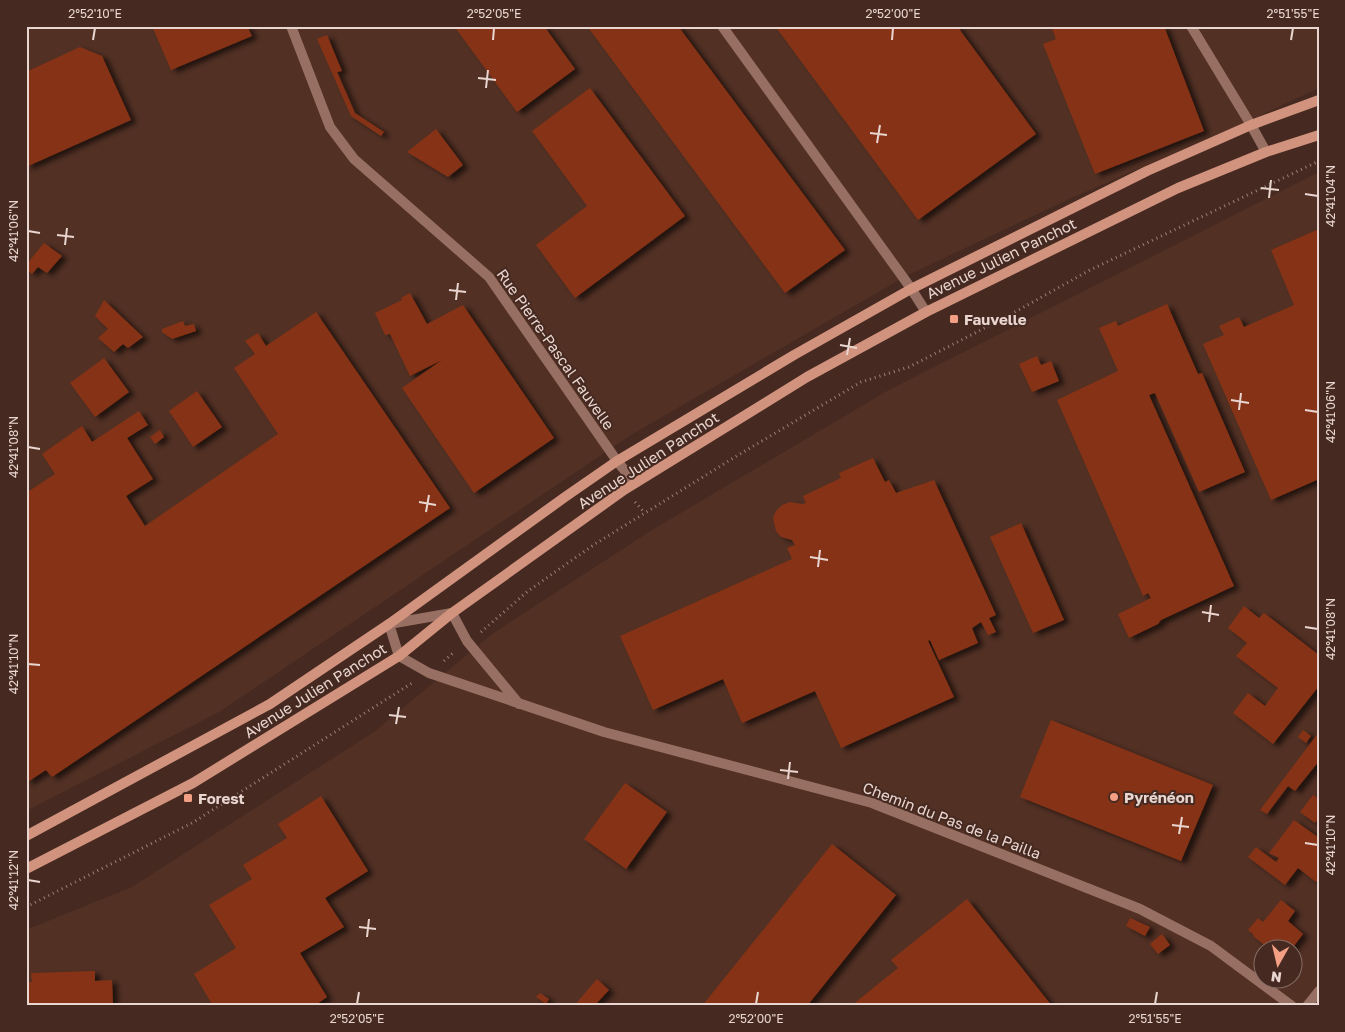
<svg xmlns="http://www.w3.org/2000/svg" width="1345" height="1032" font-family="'Golos Text',sans-serif">
<style>
.built{fill:#523024;fill-rule:evenodd}
.building{fill:#863314;filter:url(#shadow)}
.lines{fill:none;stroke-linecap:round;stroke-linejoin:round}
.path{stroke:#988079;stroke-width:3;stroke-dasharray:1 4;stroke-linecap:butt}
.service{stroke:#987063;stroke-width:10}
.minor{stroke:#987063;stroke-width:10}
.tertiary{stroke:#987063;stroke-width:10}
.secondary{stroke:#d2937e;stroke-width:10}
.ticks{fill:none;stroke:#e9d6d0;stroke-width:2}
.poi-dot{fill:#f39f83;stroke:#462a21;stroke-width:2}
.labels{text-anchor:middle;dominant-baseline:central;stroke-width:4;stroke-linejoin:round;paint-order:stroke}
.street-label{font-size:15px;fill:#e9d6d0;stroke:#462a21}
.poi-label{font-size:15px;font-weight:bold;fill:#e9d6d0;stroke:#462a21;text-anchor:start}
.neatline{fill:none;stroke:#e9d6d0;stroke-width:2}
.ticks-label{font-size:12px;text-anchor:middle;fill:#e9d6d0}
</style>
<defs>
<filter id="shadow"><feDropShadow dx="5.5" dy="3" stdDeviation="2.5" flood-color="#0009"/></filter>
</defs>
<rect width="100%" height="100%" fill="#462a21"/>
<!-- built -->
<g class="built">
<polygon points="26,26 1319,26 1319,88 1259,116 1067,200 906,276 631,435 219,712 26,811"/>
<path d="M1319,172V1006H26V930L132,887L374,732L492,634L652,530L887,391ZM1262,950H1292V980H1262Z"/>
</g>
<!-- building -->
<g class="building">
<polygon points="152,26 247,26 252,36 171,70"/>
<polygon points="454,26 544,26 575,69 517,112"/>
<polygon points="587,26 678,26 845,250 785,293"/>
<polygon points="775,26 957,26 1036,134 918,220"/>
<polygon points="1051,26 1164,26 1204,131 1095,174 1043,44 1056,39"/>
<polygon points="327,35 342,71 337,72 355,113 384,132 381,136 351,116 317,39"/>
<polygon points="80,47 102,56 131,120 26,167 26,72"/>
<polygon points="590,88 685,216 575,298 536,245 587,206 532,131"/>
<polygon points="436,129 463,165 448,177 407,152"/>
<polygon points="1319,229 1319,479 1271,500 1203,344 1224,335 1219,326 1230,321 1239,317 1244,327 1294,305 1271,250"/>
<polygon points="44,243 62,256 47,273 38,267 32,274 26,269 26,265"/>
<polygon points="410,293 427,324 463,305 554,438 474,493 402,388 442,360 410,376 390,334 385,335 375,313 402,300 401,298"/>
<polygon points="104,300 143,337 128,348 123,344 114,352 98,338 108,329 95,316"/>
<polygon points="1167,304 1198,374 1202,373 1245,472 1199,492 1155,393 1149,395 1234,586 1161,620 1158,624 1129,638 1118,614 1151,598 1148,593 1143,596 1057,400 1118,371 1099,328 1116,321 1118,326"/>
<polygon points="316,312 450,508 52,777 46,770 26,783 26,493 55,474 42,454 82,426 92,442 139,411 148,425 127,438 153,479 126,496 145,526 278,434 234,368 255,354 245,341 258,333 266,346"/>
<polygon points="183,321 185,326 194,324 196,331 172,339 162,332 162,329"/>
<polygon points="1037,356 1041,365 1051,361 1059,381 1032,392 1019,364"/>
<polygon points="104,358 129,392 95,417 70,383"/>
<polygon points="197,391 222,427 193,447 169,411"/>
<polygon points="160,430 164,437 155,444 150,437"/>
<polygon points="873,458 885,482 889,480 896,493 934,480 996,615 989,618 996,632 988,635 981,622 972,628 978,643 939,660 930,640 928,641 954,697 841,748 815,691 742,723 723,679 653,710 620,636 792,559 787,548 795,545 792,540 781,537 776,531 773,518 776,511 782,505 790,502 802,504 806,503 803,496 841,478 839,473"/>
<polygon points="1021,523 1064,620 1033,633 990,537"/>
<polygon points="1244,606 1259,618 1264,613 1319,655 1319,686 1273,744 1233,713 1248,693 1265,706 1278,688 1236,656 1247,643 1228,628"/>
<polygon points="1051,720 1213,785 1181,861 1020,797"/>
<polygon points="1303,730 1311,736 1306,743 1298,737"/>
<polygon points="1319,732 1319,761 1295,791 1288,786 1267,814 1260,810"/>
<polygon points="625,783 667,812 626,869 584,839"/>
<polygon points="1313,795 1319,799 1319,818 1315,823 1300,812"/>
<polygon points="321,796 368,871 325,898 344,927 300,953 327,997 314,1006 213,1006 194,974 236,948 209,905 252,879 243,865 287,838 278,824"/>
<polygon points="1294,820 1319,838 1319,878 1316,882 1298,868 1285,885 1248,857 1256,847 1276,862 1279,858 1269,853"/>
<polygon points="832,844 896,895 807,1006 702,1006"/>
<polygon points="967,899 1052,1006 851,1006 898,968 891,960"/>
<polygon points="1281,900 1295,911 1288,921 1303,934 1291,950 1271,950 1253,936 1254,935 1248,930 1258,918 1263,922"/>
<polygon points="1130,918 1150,927 1145,936 1126,926"/>
<polygon points="1162,934 1170,945 1158,954 1150,944"/>
<polygon points="95,971 95,981 112,980 113,1006 26,1006 26,982 32,982 31,973"/>
<polygon points="597,979 609,990 594,1006 574,1006"/>
<polygon points="540,993 549,999 546,1004 536,997"/>
</g>
<g class="lines">
<!-- path -->
<g class="path">
<polyline points="635,502 645,513"/>
<polyline points="481,632 528,591 595,544 735,457 861,382 909,367 1006,317 1090,270 1319,161"/>
<polyline points="444,661 454,652"/>
<polyline points="26,907 192,823 412,683"/>
</g>
<!-- service -->
<polyline class="service" points="1191,26 1251,125 1266,152"/>
<!-- minor -->
<g class="minor">
<polyline points="291,26 330,127 354,159 489,277 617,461 635,483"/>
<polyline points="722,26 910,287 926,312"/>
<polyline points="1307,1006 1319,991"/>
</g>
<!-- tertiary -->
<polyline class="tertiary" points="519,704 467,641 452,613 389,624 399,656 429,673 604,732 872,803 1140,909 1211,946 1292,1006"/>
<!-- secondary -->
<g class="secondary">
<polyline points="26,836 270,704 389,624 565,497 617,461 794,355 911,289 1147,171 1251,125 1319,100"/>
<polyline points="26,869 193,783 399,656 452,613 624,490 807,377 926,312 1178,188 1266,152 1319,135"/>
</g>
</g>
<!-- ticks -->
<path class="ticks" d="M93,40L95,28M493,40L494,28M892,40L893,28M1291,40L1293,28M478,78L496,80M486,88L488,70M870,133L887,135M877,143L880,125M1261,188L1279,190M1305,194L1318,196M1269,198L1271,180M28,231L40,233M57,235L74,237M65,245L67,228M449,290L466,292M456,300L458,283M840,345L857,348M847,355L850,338M1231,400L1249,403M1239,410L1241,393M1305,410L1318,412M28,447L40,449M419,502L436,505M426,512L429,495M810,557L828,560M818,567L820,550M1202,612L1219,615M1209,622L1211,605M1305,627L1318,629M28,664L40,665M389,715L406,717M396,724L399,707M780,770L798,772M788,779L790,762M1172,825L1189,827M1179,834L1182,817M1305,843L1318,845M28,880L40,882M359,927L376,929M367,937L369,919M357,1004L359,992M756,1004L758,992M1155,1004L1157,992"/>
<!-- markers -->
<g class="poi-dot">
<rect x="949" y="314" width="10" height="10" rx="2.5"/>
<circle cx="1114" cy="797" r="5"/>
<rect x="183" y="793" width="10" height="10" rx="2.5"/>
</g>
<g class="labels">
<!-- street labels -->
<g class="street-label">
<text transform="translate(1001 258) rotate(-26)">Avenue Julien Panchot</text>
<text transform="translate(556 349) rotate(55)">Rue Pierre-Pascal Fauvelle</text>
<text transform="translate(648 460) rotate(-33)">Avenue Julien Panchot</text>
<text transform="translate(315 690) rotate(-32)">Avenue Julien Panchot</text>
<text transform="translate(952 820) rotate(21)">Chemin du Pas de la Pailla</text>
</g>
<!-- poi labels -->
<g class="poi-label">
<text x="964" y="319">Fauvelle</text>
<text x="1124" y="797">Pyrénéon</text>
<text x="198" y="798">Forest</text>
</g>
</g>
<!-- border -->
<rect width="1345" height="1032" fill="none" stroke="#462a21" stroke-width="55"/>
<!-- north arrow -->
<g transform="translate(1278 964) rotate(188)"><circle r="24" fill="#462a21" stroke="#876f67"/>
<path d="M0-4L9 19L0 12L-9 19Z" fill="#f39f83"/>
<text y="-8" font-size="14" font-weight="bold" text-anchor="middle" fill="#e9d6d0">N</text>
</g>
<rect x="28" y="28" width="1290" height="976" class="neatline"/>
<g class="ticks-label">
<text x="95" y="18">2°52'10"E</text>
<text x="494" y="18">2°52'05"E</text>
<text x="893" y="18">2°52'00"E</text>
<text x="1293" y="18">2°51'55"E</text>
<text transform="translate(1331 196) rotate(-90)" y="4">42°41'04"N</text>
<text transform="translate(14 231) rotate(-90)" y="4">42°41'06"N</text>
<text transform="translate(1331 412) rotate(-90)" y="4">42°41'06"N</text>
<text transform="translate(14 447) rotate(-90)" y="4">42°41'08"N</text>
<text transform="translate(1331 629) rotate(-90)" y="4">42°41'08"N</text>
<text transform="translate(14 664) rotate(-90)" y="4">42°41'10"N</text>
<text transform="translate(1331 845) rotate(-90)" y="4">42°41'10"N</text>
<text transform="translate(14 880) rotate(-90)" y="4">42°41'12"N</text>
<text x="357" y="1023">2°52'05"E</text>
<text x="756" y="1023">2°52'00"E</text>
<text x="1155" y="1023">2°51'55"E</text>
</g>
</svg>
